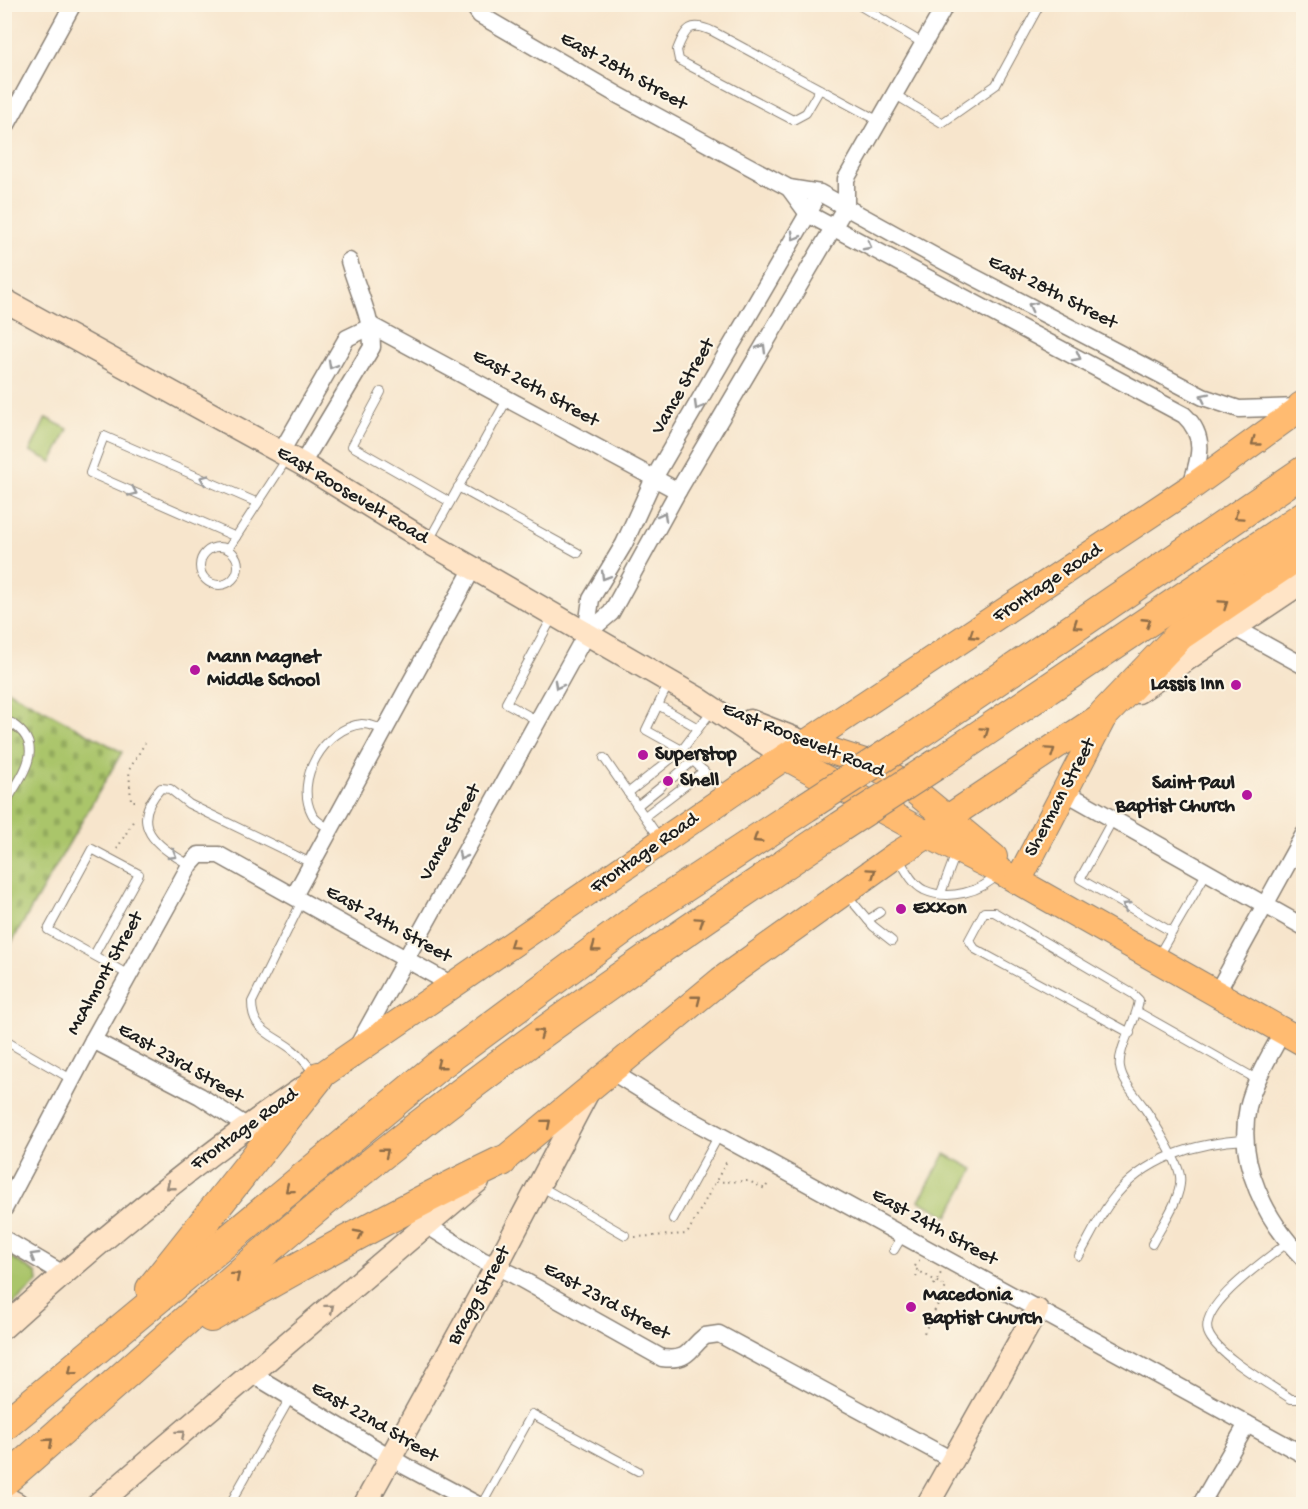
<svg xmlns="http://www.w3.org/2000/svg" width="1308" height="1509" font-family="'Gochi Hand',sans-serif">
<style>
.grass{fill:#aac56b;stroke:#637044;stroke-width:1.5}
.cemetery{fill:url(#cemetery-stones);stroke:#637044;stroke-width:1.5}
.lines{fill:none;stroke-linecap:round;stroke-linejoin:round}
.lane-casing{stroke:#8a8074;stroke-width:10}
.street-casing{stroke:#8a8074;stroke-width:19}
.secondary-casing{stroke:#8a8074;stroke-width:25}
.primary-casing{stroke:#8a8074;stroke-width:28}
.highway-casing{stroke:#8a8074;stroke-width:32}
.path{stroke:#8a8074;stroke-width:2;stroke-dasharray:1.5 4.5;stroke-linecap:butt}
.lane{stroke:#fff;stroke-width:8}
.street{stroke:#fff;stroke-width:16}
.secondary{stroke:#ffe4c6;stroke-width:22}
.primary{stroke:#ffbb71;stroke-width:26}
.highway{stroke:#ffbb71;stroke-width:30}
.highway-bridge-casing{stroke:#8a8074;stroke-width:32;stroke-linecap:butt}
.highway-bridge{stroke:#ffbb71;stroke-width:30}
.oneway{stroke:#999}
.oneway2{stroke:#8e6c46}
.oneway3{stroke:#998a7a}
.poi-dot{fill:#b5179e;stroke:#fcf5e5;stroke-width:2}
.labels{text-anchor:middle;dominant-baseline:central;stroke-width:4.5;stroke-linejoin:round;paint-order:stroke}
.street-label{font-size:20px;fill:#1c1c1c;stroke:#fcf5e5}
.poi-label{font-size:20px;font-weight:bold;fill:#1c1c1c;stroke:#fcf5e5;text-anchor:start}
</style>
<defs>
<pattern id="cemetery-stones" width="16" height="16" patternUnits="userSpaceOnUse" patternTransform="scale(1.5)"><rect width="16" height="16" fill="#aac56b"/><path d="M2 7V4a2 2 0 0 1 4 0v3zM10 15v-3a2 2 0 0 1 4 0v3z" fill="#92a95c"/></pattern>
</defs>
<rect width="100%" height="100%" fill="#fcf5e5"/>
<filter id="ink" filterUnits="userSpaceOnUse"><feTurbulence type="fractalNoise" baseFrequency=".0167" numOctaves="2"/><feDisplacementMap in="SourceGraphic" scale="12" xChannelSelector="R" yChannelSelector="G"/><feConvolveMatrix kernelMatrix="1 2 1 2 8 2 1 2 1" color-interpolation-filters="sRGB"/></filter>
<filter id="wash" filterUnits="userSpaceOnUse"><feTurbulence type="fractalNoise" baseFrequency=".008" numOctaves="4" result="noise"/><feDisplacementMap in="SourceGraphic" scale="24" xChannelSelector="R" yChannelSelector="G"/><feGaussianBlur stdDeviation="1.35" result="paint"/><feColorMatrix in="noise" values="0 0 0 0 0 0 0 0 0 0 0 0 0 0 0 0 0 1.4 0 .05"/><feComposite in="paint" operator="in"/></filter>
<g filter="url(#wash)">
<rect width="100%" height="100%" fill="#f7e5cc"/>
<!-- grass -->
<g class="grass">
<polygon points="46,418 68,429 52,462 30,451"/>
<polygon points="945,1154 974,1169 948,1216 919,1201"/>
<polygon points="5,1253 37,1274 38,1282 5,1312"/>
</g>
<!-- cemetery -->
<polygon class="cemetery" points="5,689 122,752 5,954"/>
</g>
<g filter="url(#ink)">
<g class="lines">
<defs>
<g id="lane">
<polyline points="857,4 924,44"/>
<path d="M820,89L806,113L793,120L686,64L679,60L677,50C686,27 691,21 714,32L879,121"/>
<polyline points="894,94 942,123 996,85 1040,4"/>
<polyline points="381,392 352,446 450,502"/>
<polyline points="458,487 578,553"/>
<polyline points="236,537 90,473 104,436 258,503"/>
<polyline points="428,542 508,398"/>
<circle cx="219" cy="566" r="19"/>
<polyline points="228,549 288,457"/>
<polyline points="669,683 658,705 698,728"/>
<polyline points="713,709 682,750 726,793"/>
<path d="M4,719C51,743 23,772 4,806"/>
<polyline points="538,721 506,703 553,616"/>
<polyline points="4,737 12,723"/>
<polyline points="604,758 660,839"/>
<polyline points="674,777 694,760"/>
<polyline points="628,793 682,750 646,730 658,705"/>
<polyline points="637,806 662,786"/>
<polyline points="645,816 704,771"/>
<polyline points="1113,819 1080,879 1172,932"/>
<path d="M330,829C324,825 315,821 312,814C294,780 324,728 362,724C370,724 377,727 384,730"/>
<path d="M898,857C905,869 912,884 924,890C948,901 982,892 998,874"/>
<path d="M190,865C157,847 127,825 161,788L170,789L189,804L311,863"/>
<polyline points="941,893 956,853"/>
<polyline points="846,894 873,926 892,941"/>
<path d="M302,901L252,1002C252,1032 273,1034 293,1050C302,1057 309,1067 316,1075"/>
<polyline points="868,920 880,912"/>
<polyline points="94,955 139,874 92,849 48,930 129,975"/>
<polyline points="1158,956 1207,872"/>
<polyline points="1138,1012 1258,1080"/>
<path d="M1130,1033L975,949L969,940L984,912H994L1133,994L1139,1000C1137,1021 1117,1049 1120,1067C1122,1081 1135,1095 1143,1106C1153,1120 1178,1161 1180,1176C1183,1197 1161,1226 1152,1244"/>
<polyline points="4,1040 73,1080"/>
<polyline points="540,1186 625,1235"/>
<polyline points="673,1219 719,1135"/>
<path d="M1288,1242C1268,1259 1199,1304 1208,1332C1216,1355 1271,1385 1291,1399H1304"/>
<polyline points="894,1250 903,1235"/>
<path d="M1079,1256C1090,1237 1099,1217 1112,1200C1143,1158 1197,1142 1247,1140"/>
<polyline points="230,1504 290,1398"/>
<polyline points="482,1504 532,1414 638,1471"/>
</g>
<g id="street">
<polyline points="472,4 480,15 616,94 789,188 820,193 947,263 1203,397 1239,409 1298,407"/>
<polyline points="4,130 73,4"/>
<path d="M789,188L808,214L1184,415C1208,438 1199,460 1190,488"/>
<polyline points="372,326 678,491"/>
<polyline points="281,452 347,338 372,326"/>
<path d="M302,464L372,347C372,317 357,290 349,261"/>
<polyline points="1235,628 1304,666"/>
<polyline points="586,634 591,599 624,544 654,478 813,205"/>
<polyline points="1065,792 1304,927"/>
<polyline points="294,896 473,568"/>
<polyline points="1216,994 1304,834"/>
<path d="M1283,1031C1270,1055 1254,1081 1248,1107C1236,1163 1266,1221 1304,1259"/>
<polyline points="93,1040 200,1096 246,1126"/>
<polyline points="357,1047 586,634 611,613 678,491 846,206 846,179 946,4"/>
<polyline points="609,1070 677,1112 1304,1455"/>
<polyline points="4,1209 93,1040 190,865 199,855 219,855 454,986"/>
<path d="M428,1226L482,1260L512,1274L662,1358C690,1361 687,1350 705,1336L719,1334L952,1460"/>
<polyline points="4,1239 63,1274"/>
<polyline points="252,1374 405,1466 476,1504"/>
<polyline points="1201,1504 1247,1424"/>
</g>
<g id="secondary">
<polyline points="4,300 302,464 428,542 696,697 786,757"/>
<polyline points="1138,692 1304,581"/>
<polyline points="750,721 806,743"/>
<path d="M4,1327C99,1241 197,1159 303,1088"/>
<polyline points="4,1497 17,1504"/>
<polyline points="98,1504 478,1181"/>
<polyline points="365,1504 497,1265 589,1090"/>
<polyline points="928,1504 1037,1310"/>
</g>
<g id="primary">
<polyline points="806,743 868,763 905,783 994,857"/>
<polyline points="786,757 928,835 1000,871 1304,1043"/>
<polyline points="1018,881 1104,716"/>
<polyline points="319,1077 773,765 1190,488 1302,407"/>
<polyline points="502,1161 721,980 896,855 928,835 949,817 1104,714"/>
</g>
<g id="highway">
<polyline points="1302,407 1304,406"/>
<polyline points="1104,714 1180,635 1304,551"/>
<polyline points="905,743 1304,471"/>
<polyline points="937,764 1304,516"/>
<polyline points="151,1289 319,1077"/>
<path d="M211,1317C306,1262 403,1208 502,1161"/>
<polyline points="4,1426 438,1066 642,915 806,807"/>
<path d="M4,1481C131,1371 253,1257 384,1153C531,1036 685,931 840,827"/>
</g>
</defs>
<!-- lane casing -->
<use href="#lane" class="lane-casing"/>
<!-- street casing -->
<use href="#street" class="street-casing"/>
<!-- secondary casing -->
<use href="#secondary" class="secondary-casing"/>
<!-- primary casing -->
<use href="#primary" class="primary-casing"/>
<!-- highway casing -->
<use href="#highway" class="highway-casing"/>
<!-- path -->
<g class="path">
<polyline points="135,801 131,801 129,770 145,743"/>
<polyline points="117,849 135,818"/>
<polyline points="716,1182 749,1181 765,1189 769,1181"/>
<polyline points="635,1237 687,1234 728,1159"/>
<polyline points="919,1260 914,1268 946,1287 923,1335"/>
<polyline points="916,1277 919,1271"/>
<polyline points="934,1285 941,1273"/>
</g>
<!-- lane -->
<use href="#lane" class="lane"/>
<!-- street -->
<use href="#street" class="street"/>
<!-- secondary -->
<use href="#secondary" class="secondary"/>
<!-- primary -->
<use href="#primary" class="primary"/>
<!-- highway -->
<use href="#highway" class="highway"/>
<defs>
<g id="highway-bridge">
<polyline points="806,807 905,743"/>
<polyline points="840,827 937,764"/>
</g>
</defs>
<!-- highway-bridge casing -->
<use href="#highway-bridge" class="highway-bridge-casing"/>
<!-- highway-bridge -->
<use href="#highway-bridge" class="highway-bridge"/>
</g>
<!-- one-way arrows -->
<defs><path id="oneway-chevron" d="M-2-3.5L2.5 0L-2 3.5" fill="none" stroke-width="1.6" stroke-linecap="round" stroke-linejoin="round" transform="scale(1.5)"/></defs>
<g class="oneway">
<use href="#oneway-chevron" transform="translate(795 236) rotate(120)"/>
<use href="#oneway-chevron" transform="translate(868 246) rotate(28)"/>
<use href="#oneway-chevron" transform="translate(1032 306) rotate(-153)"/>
<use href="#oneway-chevron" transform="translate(762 348) rotate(-59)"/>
<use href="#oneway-chevron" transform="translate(1077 357) rotate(28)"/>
<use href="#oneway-chevron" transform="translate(332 365) rotate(120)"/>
<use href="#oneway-chevron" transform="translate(1204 397) rotate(-154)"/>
<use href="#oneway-chevron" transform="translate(698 406) rotate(120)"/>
<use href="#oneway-chevron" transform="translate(204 479) rotate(-157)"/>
<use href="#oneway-chevron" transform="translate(133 492) rotate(24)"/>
<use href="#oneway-chevron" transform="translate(663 516) rotate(-61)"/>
<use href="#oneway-chevron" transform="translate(605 576) rotate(121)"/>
<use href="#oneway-chevron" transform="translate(558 685) rotate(119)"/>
<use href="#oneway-chevron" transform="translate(173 855) rotate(31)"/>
<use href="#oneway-chevron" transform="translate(462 856) rotate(119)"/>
<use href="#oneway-chevron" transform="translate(1126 906) rotate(-150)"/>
<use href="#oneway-chevron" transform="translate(34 1256) rotate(-149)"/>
</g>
<g class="oneway2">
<use href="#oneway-chevron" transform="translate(1255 442) rotate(144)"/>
<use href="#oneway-chevron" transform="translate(1238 516) rotate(146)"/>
<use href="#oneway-chevron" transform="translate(1224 604) rotate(-34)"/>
<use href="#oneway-chevron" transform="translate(1147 622) rotate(-33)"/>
<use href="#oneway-chevron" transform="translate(1077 625) rotate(146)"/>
<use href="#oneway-chevron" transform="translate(973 635) rotate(147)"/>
<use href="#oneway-chevron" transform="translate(985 731) rotate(-35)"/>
<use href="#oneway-chevron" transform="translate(1051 751) rotate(-34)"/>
<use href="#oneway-chevron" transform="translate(757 839) rotate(147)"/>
<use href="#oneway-chevron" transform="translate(872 872) rotate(-35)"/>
<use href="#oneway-chevron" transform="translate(700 921) rotate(-34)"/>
<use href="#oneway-chevron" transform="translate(513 945) rotate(145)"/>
<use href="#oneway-chevron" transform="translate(595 948) rotate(144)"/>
<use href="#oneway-chevron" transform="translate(697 999) rotate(-38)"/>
<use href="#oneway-chevron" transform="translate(540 1033) rotate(-36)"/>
<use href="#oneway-chevron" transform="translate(440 1065) rotate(142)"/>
<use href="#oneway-chevron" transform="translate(547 1123) rotate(-40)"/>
<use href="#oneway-chevron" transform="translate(385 1152) rotate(-39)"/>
<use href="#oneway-chevron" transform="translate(289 1189) rotate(140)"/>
<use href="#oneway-chevron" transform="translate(359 1234) rotate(-28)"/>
<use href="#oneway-chevron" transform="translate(236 1276) rotate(-40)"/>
<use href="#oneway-chevron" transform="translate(72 1371) rotate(140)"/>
<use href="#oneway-chevron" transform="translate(49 1442) rotate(-41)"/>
</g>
<g class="oneway3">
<use href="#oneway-chevron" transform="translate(170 1186) rotate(141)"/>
<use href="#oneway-chevron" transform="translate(330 1308) rotate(-40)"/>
<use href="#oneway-chevron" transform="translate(181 1434) rotate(-40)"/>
</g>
</g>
<!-- markers -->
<g class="poi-dot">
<circle cx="195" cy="670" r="6"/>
<circle cx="1236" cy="685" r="6"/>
<circle cx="643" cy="755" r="6"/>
<circle cx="668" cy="781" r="6"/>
<circle cx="1247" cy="795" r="6"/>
<circle cx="901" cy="909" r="6"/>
<circle cx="911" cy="1307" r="6"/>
</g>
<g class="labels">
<!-- street labels -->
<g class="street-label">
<text transform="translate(623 72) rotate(29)">East 28th Street</text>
<text transform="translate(1052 293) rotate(27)">East 28th Street</text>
<text transform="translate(684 387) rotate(-60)">Vance Street</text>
<text transform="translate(535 389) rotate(29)">East 26th Street</text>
<text transform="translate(352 496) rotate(31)">East Roosevelt Road</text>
<text transform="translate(1048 584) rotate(-34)">Frontage Road</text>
<text transform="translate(803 741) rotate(22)">East Roosevelt Road</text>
<text transform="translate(1061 798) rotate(-62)">Sherman Street</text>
<text transform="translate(451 833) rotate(-61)">Vance Street</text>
<text transform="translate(645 854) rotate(-35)">Frontage Road</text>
<text transform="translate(388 925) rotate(29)">East 24th Street</text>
<text transform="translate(106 974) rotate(-61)">McAlmont Street</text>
<text transform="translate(180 1064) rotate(30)">East 23rd Street</text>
<text transform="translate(245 1130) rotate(-36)">Frontage Road</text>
<text transform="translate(934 1228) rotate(29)">East 24th Street</text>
<text transform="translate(480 1296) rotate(-61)">Bragg Street</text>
<text transform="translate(606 1302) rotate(29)">East 23rd Street</text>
<text transform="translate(374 1423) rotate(30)">East 22nd Street</text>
</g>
<!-- poi labels -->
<g class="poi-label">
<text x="207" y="658">Mann Magnet<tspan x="207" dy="23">Middle School</tspan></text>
<text x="1224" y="685" text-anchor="end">Lassis Inn</text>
<text x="655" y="755">Superstop</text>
<text x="680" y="781">Shell</text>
<text x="1235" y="784" text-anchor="end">Saint Paul<tspan x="1235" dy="23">Baptist Church</tspan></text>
<text x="913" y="909">Exxon</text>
<text x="923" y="1296">Macedonia<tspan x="923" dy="23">Baptist Church</tspan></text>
</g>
</g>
<!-- margin -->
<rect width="1308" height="1509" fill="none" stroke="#fcf5e5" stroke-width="24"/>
</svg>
